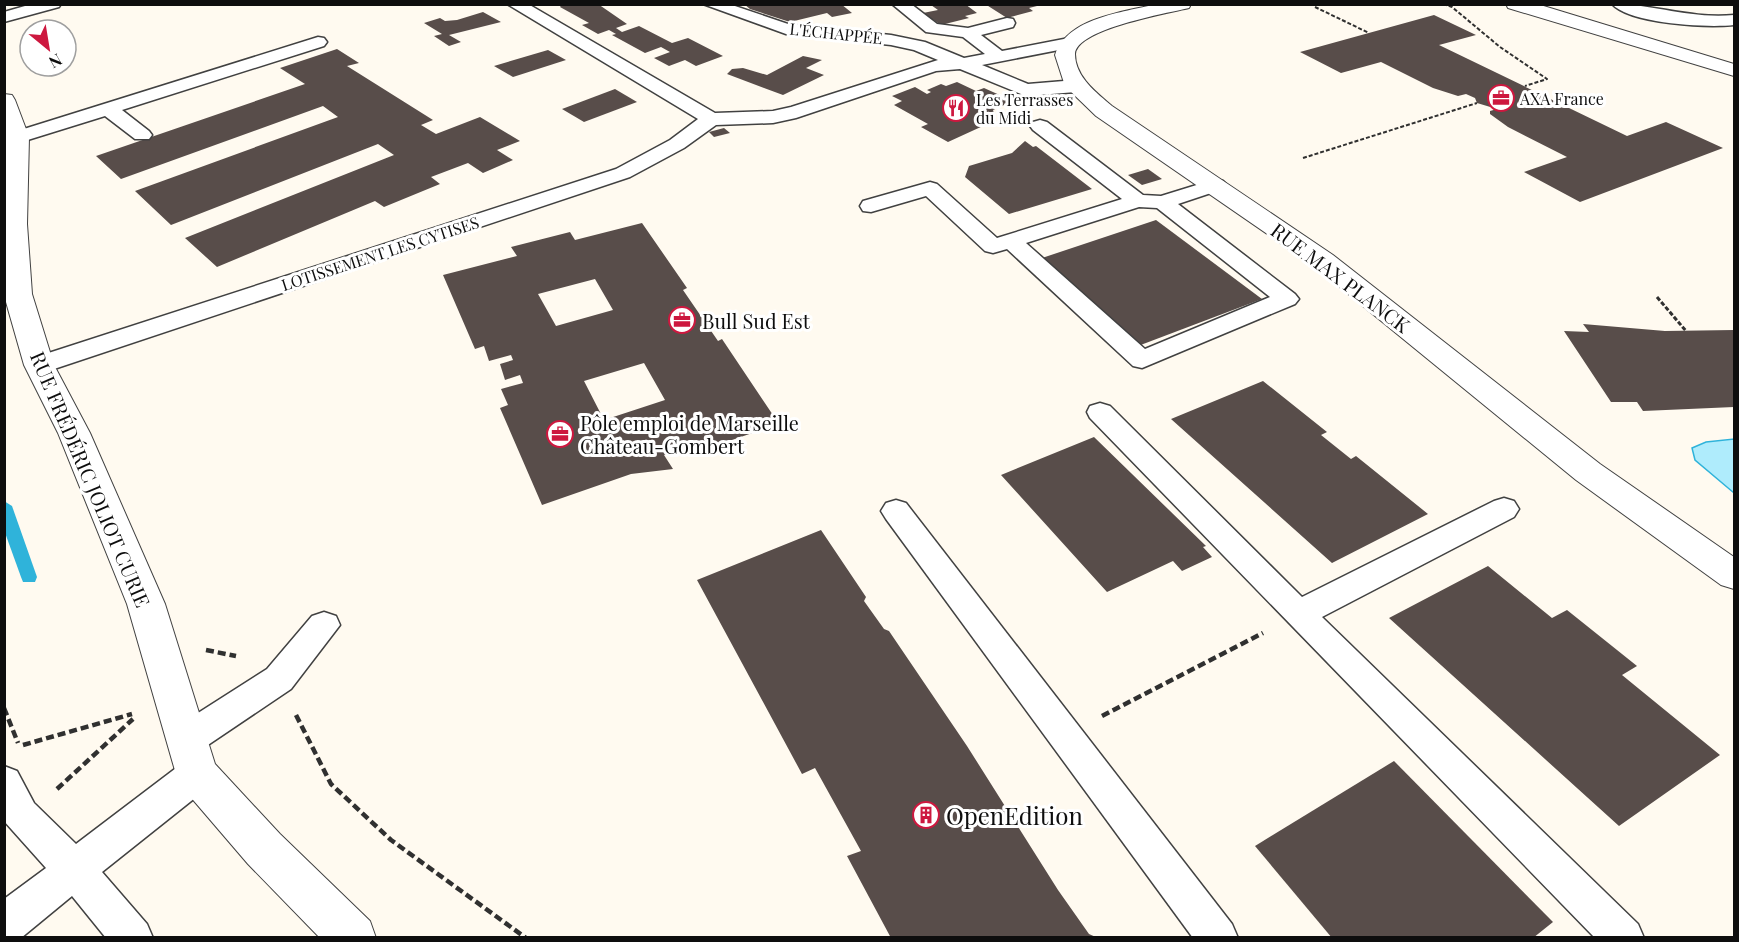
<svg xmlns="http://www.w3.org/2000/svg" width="1739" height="942" font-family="'Playfair Display',serif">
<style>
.water{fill:#afecfc;stroke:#2fb3da;stroke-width:1.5}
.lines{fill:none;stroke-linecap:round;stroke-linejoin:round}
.stream{fill:#2fb3da;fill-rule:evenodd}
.building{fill:#584d4a;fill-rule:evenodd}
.service-casing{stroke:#414141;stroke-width:3}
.minor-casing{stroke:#414141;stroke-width:2}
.path-far2{stroke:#303030;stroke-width:2;stroke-dasharray:4 2;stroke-linecap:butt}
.path-far1{stroke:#303030;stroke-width:3;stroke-dasharray:4.5 2;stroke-linecap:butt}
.path{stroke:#303030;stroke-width:4.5;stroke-dasharray:8 4;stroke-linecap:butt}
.service{fill:#fff;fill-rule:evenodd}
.minor{fill:#fff;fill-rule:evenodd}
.labels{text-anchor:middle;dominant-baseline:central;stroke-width:6;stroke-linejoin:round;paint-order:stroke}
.far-street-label{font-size:16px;fill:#0e0e0e;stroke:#fff}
.far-poi-label{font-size:16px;fill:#0e0e0e;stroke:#fff;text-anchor:start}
.street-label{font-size:20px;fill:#0e0e0e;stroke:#fff}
.poi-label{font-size:20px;fill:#0e0e0e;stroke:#fff;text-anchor:start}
.near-poi-label{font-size:24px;fill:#0e0e0e;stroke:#fff;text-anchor:start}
</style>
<rect width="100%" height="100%" fill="#fffaf0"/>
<!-- water -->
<polygon class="water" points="1734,439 1734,493 1695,460 1692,448 1706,442"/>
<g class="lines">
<!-- stream -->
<polygon class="stream" points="4,501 12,506 37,577 35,582 23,582 21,577 4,530"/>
</g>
<!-- building -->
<g class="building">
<polygon points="562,4 598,4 627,24 616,28 622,32 639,26 672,43 688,38 723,56 696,66 685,60 669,66 654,58 670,52 661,47 645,53 612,35 616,34 609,30 598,34 582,25 589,23 560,7"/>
<polygon points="744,4 841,4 852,13 832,17 827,13 790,22 750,9"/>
<polygon points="935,4 965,4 977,13 965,16 969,18 941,25 923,13 938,10 931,5"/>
<polygon points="985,4 1041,4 1041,5 1029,8 1033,11 1007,18"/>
<polygon points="483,12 501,22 449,35 461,42 449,46 434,36 442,34 424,23 440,18 445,21 457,20"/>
<polygon points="1434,15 1476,35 1439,45 1627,136 1666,122 1723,148 1580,202 1524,172 1567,157 1508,127 1490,114 1490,111 1497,109 1477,103 1475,98 1466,94 1458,96 1433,88 1381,62 1341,73 1300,52"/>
<polygon points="337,49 359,63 347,66 433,120 421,125 436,134 480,117 520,141 497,150 513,160 483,173 468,163 431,177 440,184 384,207 375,201 217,267 185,238 394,155 378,144 171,225 135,191 338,117 323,106 121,179 96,156 305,84 280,68"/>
<polygon points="548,50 566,60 513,77 494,66"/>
<polygon points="803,56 822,60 806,68 824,75 783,95 727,74 732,69 743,68 767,75"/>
<polygon points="957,82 976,91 984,88 1013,101 993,110 996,120 948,142 921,127 928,124 894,105 902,101 892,96 915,87 927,94 931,92 927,90 941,84 946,86"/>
<polygon points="615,89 637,102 584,122 562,109"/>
<polygon points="724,128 730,133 714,137 709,132"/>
<polygon points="1025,141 1033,147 1036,146 1092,189 1009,214 965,177 969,166 1012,153"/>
<polygon points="1148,169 1162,179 1142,185 1128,175"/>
<polygon points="1156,220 1262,299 1138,346 1039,259"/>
<path d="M642,223L687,288L683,290L718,341L722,339L779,424L697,452L692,445L664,455L673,469L631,474L542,505L500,408L508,405L501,389L523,383L520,375L505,380L500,364L513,360L511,355L489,361L484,346L475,349L443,275L517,256L511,247L570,232L575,240ZM595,279L613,310L556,326L538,294ZM644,363L665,400L604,420L584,381Z"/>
<polygon points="1583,324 1665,331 1734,330 1734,407 1643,411 1637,402 1611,402 1564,331 1589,332"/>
<polygon points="1263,381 1327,432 1321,435 1351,459 1356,456 1428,514 1332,563 1171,419"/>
<polygon points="1094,437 1206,546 1203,547 1212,557 1182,571 1173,561 1107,592 1001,475"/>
<polygon points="821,530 866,597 864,601 884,629 889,631 967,746 1058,890 1089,934 1098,938 891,938 847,856 861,851 815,768 802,774 697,580"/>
<polygon points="1488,566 1552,618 1567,610 1637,666 1622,675 1720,755 1619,826 1389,618"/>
<polygon points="1394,761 1553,922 1533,938 1332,938 1255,846"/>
</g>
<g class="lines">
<defs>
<g id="service">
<polygon points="32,4 61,4 59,7 4,22 4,12"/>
<polygon points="507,4 528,4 715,113 773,111 791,107 938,60 914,50 891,45 786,34 703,4 729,4 788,24 891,35 925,42 964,58 985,54 963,37 926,32 892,4 911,4 937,24 968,28 1007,18 1013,19 1015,23 1013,27 981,35 1002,51 1069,38 1078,43 1069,48 982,65 1028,84 1076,80 1085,86 1076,92 1026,96 960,69 936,71 796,118 773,123 716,125 684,148 630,177 48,371 39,373 30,371 26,365 30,359 616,169 670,140 698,119"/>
<path d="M1612,4C1655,4 1688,19 1734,15V25C1708,28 1630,24 1612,4Z"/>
<polygon points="318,37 324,38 327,42 324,46 122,110 149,131 152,135 149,139 135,139 105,116 18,143 11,141 8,137 11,133"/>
<path d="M1040,120L1047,122L1143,195L1161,196L1216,179L1223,181L1227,185L1223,189L1178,204L1295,294L1299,299L1295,304L1142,368L1133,366L1007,249L993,253L985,251L926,196L871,212L863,211L860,206L863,201L930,182L937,184L997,238L1122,199L1033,130L1030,126L1033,122ZM1139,207L1157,208L1270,297L1145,349L1026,243Z"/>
<polygon points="1100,403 1110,406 1302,597 1494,501 1504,498 1514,501 1519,509 1514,517 1322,617 1638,924 1644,938 1595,938 1090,418 1087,412 1090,406"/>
<polygon points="896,500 906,503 1232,924 1238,938 1193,938 886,519 881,511 886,503"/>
<polygon points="324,612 336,616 340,625 291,689 199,751 186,756 173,751 168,740 173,729 267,669 312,616"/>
<polygon points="197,758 210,762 215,774 210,786 102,872 147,924 153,938 106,938 72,896 21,938 4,938 4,899 46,868 4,821 4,766 17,771 34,803 76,844 184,762"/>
</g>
<g id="minor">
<path d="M1156,4H1191L1189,8C1168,13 1076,29 1075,54C1075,77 1097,93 1112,106L1333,255L1600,464L1734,557V589L1721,585L1576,480L1315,267L1096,116L1065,86L1055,55C1068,17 1122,13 1156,4Z"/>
<polygon points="1506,4 1537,4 1734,64 1734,76 1508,8"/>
<polygon points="4,94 12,95 15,100 29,137 27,224 32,294 54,365 90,433 165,604 215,764 280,834 370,921 376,938 320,938 248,864 182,787 176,774 127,604 58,433 24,365 4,295"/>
</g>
</defs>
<!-- service casing -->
<use href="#service" class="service-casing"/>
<!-- minor casing -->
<use href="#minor" class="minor-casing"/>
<!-- path-far2 -->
<g class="path-far2">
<polyline points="1443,4 1452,7 1500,47 1547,79 1525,86"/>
<polyline points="1315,7 1369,33"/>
<polyline points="1303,158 1477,103"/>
</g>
<!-- path-far1 -->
<polyline class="path-far1" points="1657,297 1686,331"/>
<!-- path -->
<g class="path">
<polyline points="206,650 236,656"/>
<polyline points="4,708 18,743"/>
<polyline points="296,715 331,784 391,840 526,938"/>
<polyline points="1102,716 1263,633"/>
<polyline points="23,745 132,714"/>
<polyline points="57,789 133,719"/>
</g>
<!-- service -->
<use href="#service" class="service"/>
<!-- minor -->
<use href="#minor" class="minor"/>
</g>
<!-- icons -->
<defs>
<symbol id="office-ring" viewBox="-11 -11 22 22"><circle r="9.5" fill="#fff" stroke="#cd183f" stroke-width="1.5"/><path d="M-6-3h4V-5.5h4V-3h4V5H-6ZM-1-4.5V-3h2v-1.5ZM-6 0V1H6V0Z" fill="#cd183f"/></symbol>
<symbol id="restaurant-ring" viewBox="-11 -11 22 22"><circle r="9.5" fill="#fff" stroke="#cd183f" stroke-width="1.5"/><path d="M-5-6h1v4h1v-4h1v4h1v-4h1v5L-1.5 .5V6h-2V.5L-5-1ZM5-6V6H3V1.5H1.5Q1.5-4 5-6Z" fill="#cd183f"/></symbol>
<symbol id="building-ring" viewBox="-11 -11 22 22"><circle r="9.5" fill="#fff" stroke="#cd183f" stroke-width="1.5"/><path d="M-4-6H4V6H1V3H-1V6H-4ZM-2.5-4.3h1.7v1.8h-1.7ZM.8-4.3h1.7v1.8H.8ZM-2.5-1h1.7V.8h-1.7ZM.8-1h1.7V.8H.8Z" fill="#cd183f"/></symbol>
</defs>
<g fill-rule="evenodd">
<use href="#office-ring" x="1486" y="83" width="30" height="30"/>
<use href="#restaurant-ring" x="941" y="93" width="30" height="30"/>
<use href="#office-ring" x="667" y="305" width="30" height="30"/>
<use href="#office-ring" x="545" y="419" width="30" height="30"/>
<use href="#building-ring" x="911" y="800" width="30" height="30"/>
</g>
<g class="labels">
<!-- far-street labels -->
<g class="far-street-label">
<text transform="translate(836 33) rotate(6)">L'ÉCHAPPÉE</text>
<text transform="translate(380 253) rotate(-18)">LOTISSEMENT LES CYTISES</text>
</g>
<!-- far-poi labels -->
<g class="far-poi-label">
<text x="1520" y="98">AXA France</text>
<text x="976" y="99">Les Terrasses<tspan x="976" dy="18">du Midi</tspan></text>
</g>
<!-- street labels -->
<g class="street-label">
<text transform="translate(1341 277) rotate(37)">RUE MAX PLANCK</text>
<text transform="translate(91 479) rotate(67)">RUE FRÉDÉRIC JOLIOT CURIE</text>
</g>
<!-- poi labels -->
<g class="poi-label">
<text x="702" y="320">Bull Sud Est</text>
<text x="580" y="422">Pôle emploi de Marseille<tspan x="580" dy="23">Château-Gombert</tspan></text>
</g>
<!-- near-poi labels -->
<g class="near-poi-label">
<text x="946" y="815">OpenEdition</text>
</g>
</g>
<!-- border -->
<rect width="1739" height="942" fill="none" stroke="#0e0e0e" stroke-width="12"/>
<!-- north arrow -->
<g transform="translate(48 48) rotate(150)"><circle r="28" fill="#ffffff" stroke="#9f9f9f" stroke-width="1.5"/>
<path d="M0-4.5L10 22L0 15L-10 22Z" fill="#cd183f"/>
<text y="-9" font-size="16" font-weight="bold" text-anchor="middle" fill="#0e0e0e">N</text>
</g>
</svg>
